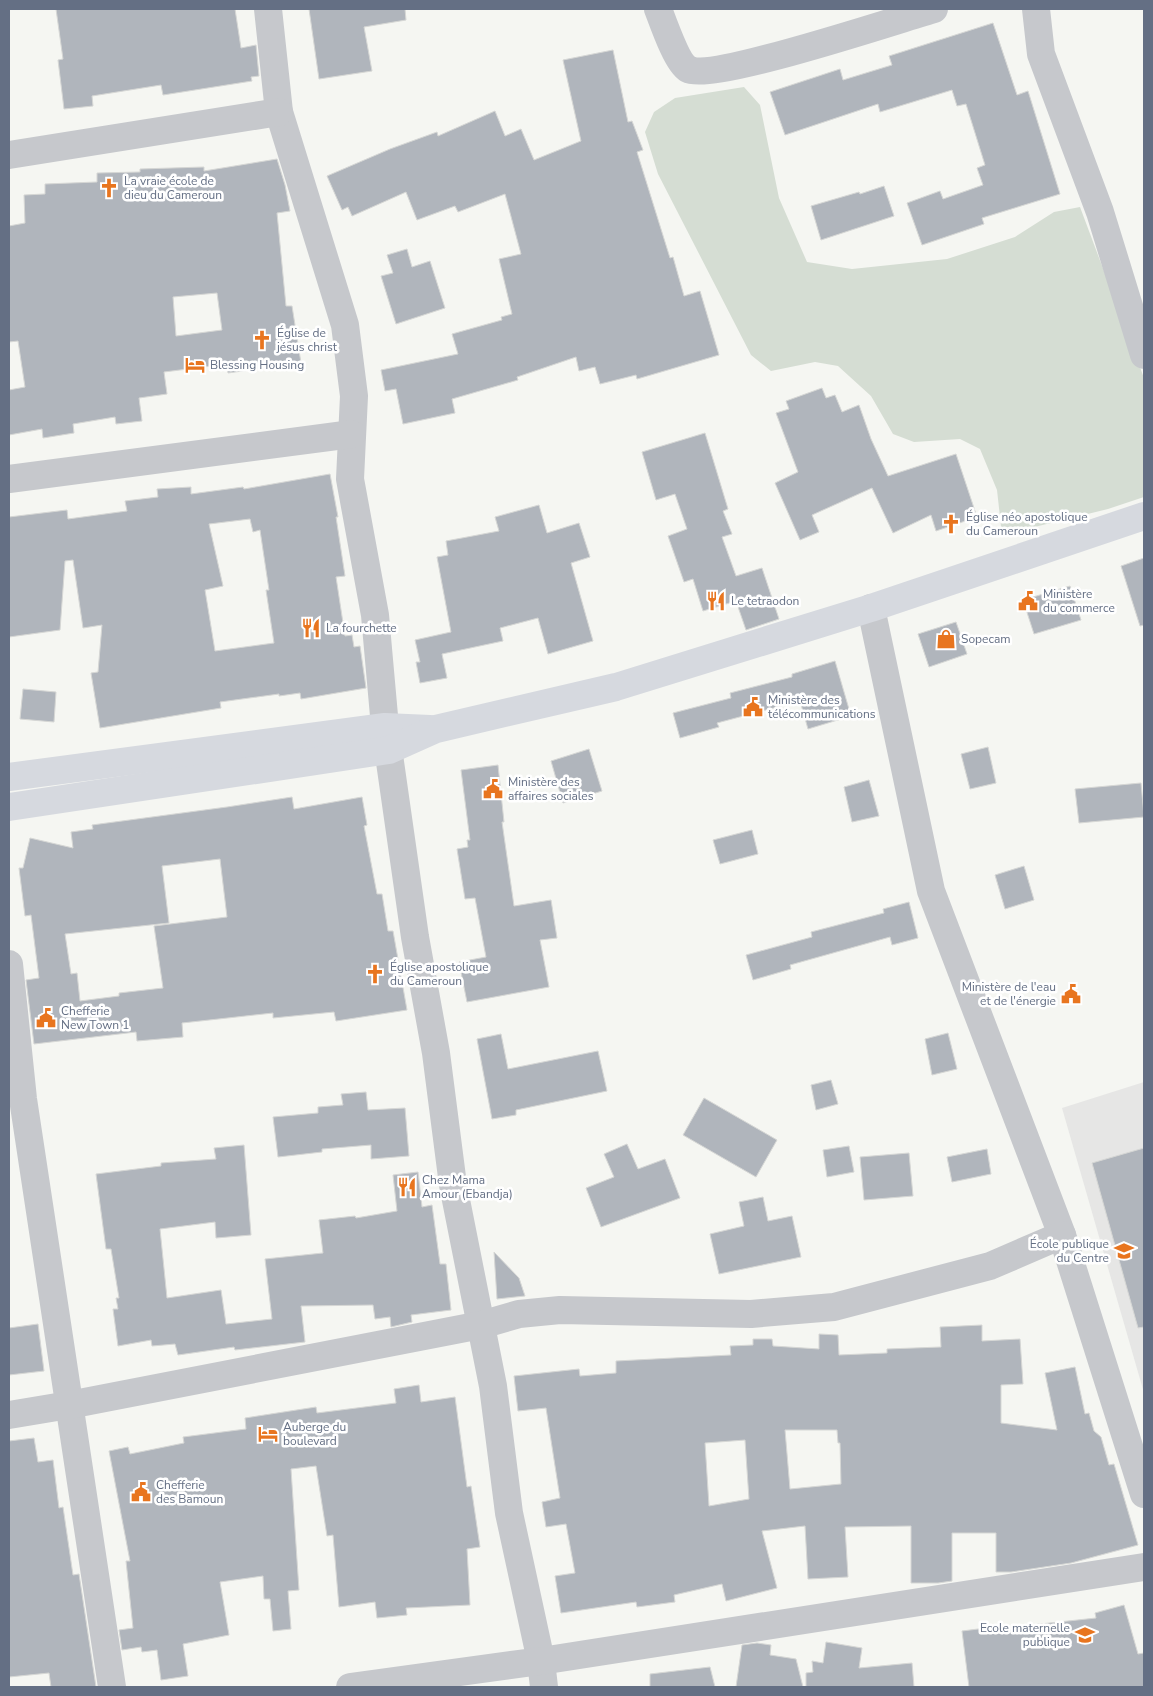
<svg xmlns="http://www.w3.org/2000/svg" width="1153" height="1696" font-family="'Nunito Sans',sans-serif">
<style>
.built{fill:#e6e6e5}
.green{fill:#d5ddd3}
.building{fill:#b0b5bc;stroke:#d6d7d5;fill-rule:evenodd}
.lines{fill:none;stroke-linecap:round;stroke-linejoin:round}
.street{stroke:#c6c8cc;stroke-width:28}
.primary{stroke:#d6d9df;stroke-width:28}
.labels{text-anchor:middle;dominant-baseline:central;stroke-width:5;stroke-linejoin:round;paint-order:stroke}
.poi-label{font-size:12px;fill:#646f84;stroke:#fff;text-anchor:start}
</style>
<rect width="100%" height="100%" fill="#f5f6f2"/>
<!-- built -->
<polygon class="built" points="1144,1082 1144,1393 1062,1108"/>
<!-- green -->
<polygon class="green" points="744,87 760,105 779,198 807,262 852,269 947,259 1015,237 1054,212 1080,207 1144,378 1144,497 1108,509 1002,535 997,490 980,449 960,439 914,442 893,434 871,396 838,366 815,362 771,371 751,355 658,174 645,132 654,112 675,98"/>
<!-- building -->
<g class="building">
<polygon points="56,9 235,9 241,48 256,45 259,76 251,77 252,81 163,95 161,85 92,96 93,106 64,109 58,60 63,59"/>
<polygon points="309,9 405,9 406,20 364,27 372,71 319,79"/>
<polygon points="993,23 1017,95 1028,91 1060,194 982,218 984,224 922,245 907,203 940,191 943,199 983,185 977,168 985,165 966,104 957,106 952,90 880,112 878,104 785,135 770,92 840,69 843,80 892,65 889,56"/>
<polygon points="613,50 628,122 632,121 643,150 637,152 670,258 673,257 684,296 700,291 719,355 637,379 636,375 600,384 595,367 579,371 576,357 517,377 518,380 452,399 455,413 403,424 396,389 385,391 381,370 458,354 452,334 502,320 501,317 512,314 499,259 521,254 505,194 458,212 455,206 417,220 406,192 352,216 348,207 342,210 327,176 390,149 437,132 438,136 495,111 505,136 521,129 534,160 581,141 563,60"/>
<path d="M277,159L285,185L290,211L277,213L286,306H292L301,363L228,373L227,364L164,372L167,394L139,398L142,421L116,424L115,417L73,424L74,433L43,438L42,429L9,435V390L25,387L18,341L9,342V226L25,223L24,195L45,194V184L97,182V173L140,172V169L204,167V171ZM217,293L222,330L176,336L173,297Z"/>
<polygon points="884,186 894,216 821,240 811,206 859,192 860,194"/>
<polygon points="407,249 412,267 430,261 445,308 396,324 381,276 393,273 387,255"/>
<polygon points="822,388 826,398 835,395 842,412 859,405 871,439 888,476 956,454 977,517 936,531 931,515 893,533 872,488 812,515 819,532 800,540 775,483 798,472 776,413 789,409 786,401"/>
<polygon points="705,433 728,509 723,511 732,534 722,537 736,576 762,568 779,619 746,630 736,601 703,611 693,579 684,582 668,536 687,529 675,494 656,500 642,452"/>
<path d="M330,474L338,517H336L345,576L336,577L345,636L352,635L354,647L360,646L366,688L301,699L300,693L279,696V694L220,702L221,708L100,728L91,673L98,672L102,625L83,628L73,560L65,561L60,630L9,637V517L67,510L68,519L127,511L125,501L158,497L157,489L191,487V494L243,487L244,489ZM250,519L253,532L260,530L269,590H266L274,643L215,651L205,590L223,586L209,524Z"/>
<polygon points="539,505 547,533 579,523 590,557 571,563 593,641 548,654 538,618 500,628 503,641 442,654 447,678 420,683 416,662 420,662 415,640 451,632 437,557 448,555 446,541 499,531 495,517"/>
<polygon points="1144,558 1144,625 1140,626 1121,566"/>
<polygon points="1070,586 1081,620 1034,634 1023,600"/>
<polygon points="956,622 967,654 929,667 918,634"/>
<polygon points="835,661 851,716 808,729 800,701 717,723 719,727 680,738 673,713 731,698 730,693 792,677 792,674"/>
<polygon points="23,689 56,692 54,722 20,719"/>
<polygon points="988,747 996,783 970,789 961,754"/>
<polygon points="589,749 602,791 563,803 551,761"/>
<polygon points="498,765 504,822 502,822 514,906 551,900 557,938 540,940 549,987 467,1002 459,962 486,957 475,898 465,899 457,849 468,847 467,840 470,840 461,770"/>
<polygon points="869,780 879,816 852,822 844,787"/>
<polygon points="1141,783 1144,817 1079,823 1075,789"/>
<path d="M292,797L294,809L362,797L367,825L364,826L377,894H382L388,931H393L407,1010L336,1021L334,1012L273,1018V1013L182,1023L183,1037L137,1041L136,1032L34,1044L26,980L39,978L31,915L25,916L19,868H23L30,838L73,848L71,832L93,829L92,825L227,807ZM220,859L227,917L154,926L163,988L119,993V996L80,1001L77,973L71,974L65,934L169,923L162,866Z"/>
<polygon points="752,830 758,854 720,864 713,840"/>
<polygon points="1024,866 1034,900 1005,909 995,875"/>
<polygon points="909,902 918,938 892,945 890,937 790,965 791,969 753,980 746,955 812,937 811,932 884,913 883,909"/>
<polygon points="948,1033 957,1069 932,1075 925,1039"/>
<polygon points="501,1034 508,1069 598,1051 607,1091 516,1110 516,1115 492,1119 477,1039"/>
<polygon points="831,1080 838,1104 816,1110 811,1085"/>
<polygon points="366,1092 368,1110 405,1108 409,1156 371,1159 371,1145 322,1149 322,1152 278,1157 273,1117 318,1113 318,1107 343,1105 341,1094"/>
<polygon points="704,1098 777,1140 756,1177 683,1135"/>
<polygon points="627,1144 638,1169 665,1159 680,1198 601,1227 586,1188 614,1177 604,1154"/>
<polygon points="244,1145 251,1235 216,1238 215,1222 160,1229 167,1298 221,1290 226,1324 272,1319 265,1259 323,1253 319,1220 355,1216 356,1218 397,1211 393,1175 418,1172 422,1207 432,1205 440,1264 446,1264 451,1310 411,1315 412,1322 391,1327 390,1317 375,1319 373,1305 301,1306 305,1342 235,1350 234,1347 178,1355 175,1344 152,1346 151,1340 118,1346 113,1309 118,1309 116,1298 119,1298 111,1249 106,1249 96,1174 161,1166 161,1163 216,1159 214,1148"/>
<polygon points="849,1146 854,1172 827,1177 823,1150"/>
<polygon points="1144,1148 1144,1327 1138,1328 1092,1163"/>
<polygon points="987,1149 991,1174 952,1182 947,1157"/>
<polygon points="909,1153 913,1196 864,1200 860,1157"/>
<polygon points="763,1197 768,1221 792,1216 801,1257 719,1274 710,1234 744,1226 739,1202"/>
<polygon points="494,1252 519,1278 525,1296 497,1299"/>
<polygon points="38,1324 44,1371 9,1375 9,1328"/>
<path d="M982,1325V1341L1020,1339L1023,1384L1001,1385V1423L1057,1430L1045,1373L1075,1367L1085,1414L1089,1413L1094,1431L1101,1437L1109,1465L1114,1464L1138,1545L1071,1563L1011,1572H996V1533H952V1581L938,1583H911V1526L845,1527L848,1577L808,1579L805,1526L762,1531L777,1588L726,1601L722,1584L674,1595L675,1602L637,1607L636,1602L561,1613L555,1576L575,1573L566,1524L546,1527L542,1502L560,1498L546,1408L518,1411L514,1376L579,1369L580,1376L616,1373V1361L731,1355L730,1346L753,1345V1339H772L773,1346L819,1349V1334L838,1335L839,1355L887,1353V1349L941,1347L940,1327ZM785,1430H837L838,1443H840L841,1484L790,1489ZM745,1440L749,1499L709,1506L705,1443Z"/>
<polygon points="419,1385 421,1402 455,1397 467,1487 471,1486 480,1547 467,1549 470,1605 406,1608 407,1615 377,1618 375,1602 339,1607 333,1535 327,1536 316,1466 291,1469 299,1590 288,1591 291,1629 273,1631 270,1599 264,1599 263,1576 220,1582 229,1635 183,1644 188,1676 161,1680 157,1650 142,1652 141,1647 122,1650 119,1630 133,1628 126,1561 130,1561 109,1451 128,1447 130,1454 184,1443 183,1437 246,1429 245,1418 316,1407 317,1413 396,1403 394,1389"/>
<polygon points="34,1438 38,1462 53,1460 59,1508 63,1507 73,1575 79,1574 96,1687 51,1687 49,1673 9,1677 9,1441"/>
<polygon points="1124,1605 1138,1654 1144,1653 1144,1687 969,1687 962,1631 1002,1626 1003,1628 1096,1618 1095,1613"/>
<polygon points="826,1642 862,1648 859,1668 912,1663 914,1687 806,1687 806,1673 813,1672 812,1661 823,1663"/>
<polygon points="757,1643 771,1645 770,1655 796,1659 803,1687 736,1687 742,1645"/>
<polygon points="710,1667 715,1687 650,1687 650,1674"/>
</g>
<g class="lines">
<!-- street -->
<g class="street">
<polyline points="268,9 279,112 345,325 354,396 350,479 375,615 385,727 415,937 436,1053 453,1185 493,1386 509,1513 541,1661 544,1687"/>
<path d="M658,9C663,22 677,63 688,69C711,82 899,19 934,9"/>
<polyline points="1036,9 1041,54 1100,212 1144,355"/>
<polyline points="9,155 279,112"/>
<polyline points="9,479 352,434"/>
<polyline points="871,608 931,891 1062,1235 1144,1494"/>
<polyline points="9,964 23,1099 112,1687"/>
<polyline points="9,1415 69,1405 481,1325 519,1314 560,1310 751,1314 834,1307 990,1266 1062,1235"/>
<polyline points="350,1687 541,1661 1144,1567"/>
</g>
<!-- primary -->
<g class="primary">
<polyline points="9,777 385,727 430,729"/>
<polyline points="9,807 389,750 436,729 616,687 871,608 1144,516"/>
</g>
</g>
<!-- icons -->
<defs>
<symbol id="church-bare" viewBox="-9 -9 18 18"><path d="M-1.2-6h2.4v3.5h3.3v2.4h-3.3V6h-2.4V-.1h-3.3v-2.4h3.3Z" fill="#e8751f" stroke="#fff" stroke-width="2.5" paint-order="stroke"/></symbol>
<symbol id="hotel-bare" viewBox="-9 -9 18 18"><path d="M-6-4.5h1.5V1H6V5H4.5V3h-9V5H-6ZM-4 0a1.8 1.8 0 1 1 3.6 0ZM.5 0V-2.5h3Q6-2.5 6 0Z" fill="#e8751f" stroke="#fff" stroke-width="2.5" paint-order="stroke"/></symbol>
<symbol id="restaurant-bare" viewBox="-9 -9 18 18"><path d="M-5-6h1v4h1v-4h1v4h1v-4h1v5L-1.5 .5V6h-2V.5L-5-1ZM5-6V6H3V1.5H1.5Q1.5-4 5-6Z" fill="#e8751f" stroke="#fff" stroke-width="2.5" paint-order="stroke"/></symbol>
<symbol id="civic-bare" viewBox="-9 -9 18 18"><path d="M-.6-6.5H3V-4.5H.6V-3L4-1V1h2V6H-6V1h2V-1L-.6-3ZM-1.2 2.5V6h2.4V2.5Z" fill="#e8751f" stroke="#fff" stroke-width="2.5" paint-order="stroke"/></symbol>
<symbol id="shop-bare" viewBox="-9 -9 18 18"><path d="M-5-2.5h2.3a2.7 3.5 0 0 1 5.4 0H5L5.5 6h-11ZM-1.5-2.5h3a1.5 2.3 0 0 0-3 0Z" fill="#e8751f" stroke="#fff" stroke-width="2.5" paint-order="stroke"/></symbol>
<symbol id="school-bare" viewBox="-9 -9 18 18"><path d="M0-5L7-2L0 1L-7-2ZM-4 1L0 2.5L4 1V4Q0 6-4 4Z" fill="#e8751f" stroke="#fff" stroke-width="2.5" paint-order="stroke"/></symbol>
</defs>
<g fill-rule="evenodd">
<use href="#church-bare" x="95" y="174" width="28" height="28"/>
<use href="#church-bare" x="248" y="326" width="28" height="28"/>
<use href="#hotel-bare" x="181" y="351" width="28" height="28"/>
<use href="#church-bare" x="937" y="510" width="28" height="28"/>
<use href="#restaurant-bare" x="702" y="587" width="28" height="28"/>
<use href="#civic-bare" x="1014" y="587" width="28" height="28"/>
<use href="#restaurant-bare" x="297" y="614" width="28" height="28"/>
<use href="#shop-bare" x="932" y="625" width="28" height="28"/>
<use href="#civic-bare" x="739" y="693" width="28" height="28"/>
<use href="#civic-bare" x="479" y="775" width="28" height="28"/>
<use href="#church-bare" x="361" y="960" width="28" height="28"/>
<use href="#civic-bare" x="1057" y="980" width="28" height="28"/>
<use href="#civic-bare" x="32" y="1004" width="28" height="28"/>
<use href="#restaurant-bare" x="393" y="1173" width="28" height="28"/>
<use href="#school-bare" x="1110" y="1237" width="28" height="28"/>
<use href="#hotel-bare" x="254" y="1420" width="28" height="28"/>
<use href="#civic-bare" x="127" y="1478" width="28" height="28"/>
<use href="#school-bare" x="1071" y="1621" width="28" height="28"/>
</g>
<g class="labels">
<!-- poi labels -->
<g class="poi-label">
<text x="124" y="181">La vraie école de<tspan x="124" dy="14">dieu du Cameroun</tspan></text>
<text x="277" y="333">Église de<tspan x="277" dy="14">jésus christ</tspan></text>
<text x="210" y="365">Blessing Housing</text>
<text x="966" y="517">Église néo apostolique<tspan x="966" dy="14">du Cameroun</tspan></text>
<text x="1043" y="594">Ministère<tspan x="1043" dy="14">du commerce</tspan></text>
<text x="731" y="601">Le tetraodon</text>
<text x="326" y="628">La fourchette</text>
<text x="961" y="639">Sopecam</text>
<text x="768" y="700">Ministère des<tspan x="768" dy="14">télécommunications</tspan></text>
<text x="508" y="782">Ministère des<tspan x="508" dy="14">affaires sociales</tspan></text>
<text x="390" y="967">Église apostolique<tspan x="390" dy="14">du Cameroun</tspan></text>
<text x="1056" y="987" text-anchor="end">Ministère de l'eau<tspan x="1056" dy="14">et de l'énergie</tspan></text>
<text x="61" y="1011">Chefferie<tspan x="61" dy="14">New Town 1</tspan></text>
<text x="422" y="1180">Chez Mama<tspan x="422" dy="14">Amour (Ebandja)</tspan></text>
<text x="1109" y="1244" text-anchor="end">École publique<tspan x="1109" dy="14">du Centre</tspan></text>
<text x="283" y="1427">Auberge du<tspan x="283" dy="14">boulevard</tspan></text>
<text x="156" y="1485">Chefferie<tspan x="156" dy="14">des Bamoun</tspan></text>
<text x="1070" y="1628" text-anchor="end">Ecole maternelle<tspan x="1070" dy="14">publique</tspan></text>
</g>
</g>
<!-- border -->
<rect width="1153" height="1696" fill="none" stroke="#646f84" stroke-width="20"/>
</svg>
